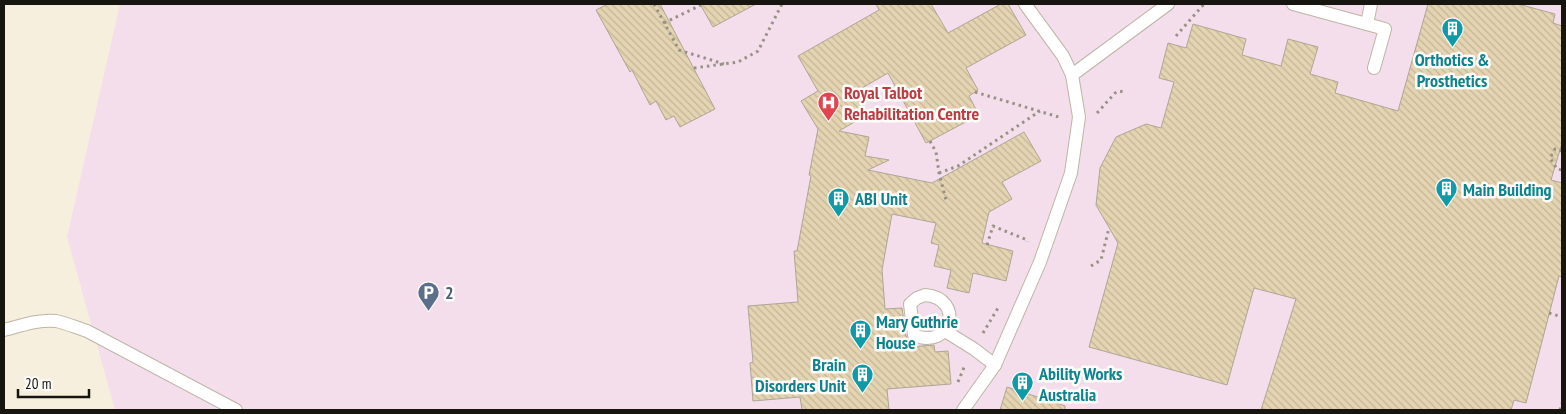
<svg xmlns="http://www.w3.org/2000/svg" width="1566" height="414" font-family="'PT Sans Narrow',sans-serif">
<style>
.medical{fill:#f4deec}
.building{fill:url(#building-back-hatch);stroke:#ada696}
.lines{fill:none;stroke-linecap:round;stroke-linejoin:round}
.service-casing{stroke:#bdb6a6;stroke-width:14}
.path{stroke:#979286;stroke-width:3;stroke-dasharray:2.5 4;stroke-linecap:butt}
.service{stroke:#fff;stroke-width:12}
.labels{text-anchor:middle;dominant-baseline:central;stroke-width:5;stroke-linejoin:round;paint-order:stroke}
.culture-label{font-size:18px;font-weight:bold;fill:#0d838f;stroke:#fefdf9;text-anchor:start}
.health-label{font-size:18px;font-weight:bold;fill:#be3a42;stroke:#fefdf9;text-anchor:start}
.service-label{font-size:18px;font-weight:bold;fill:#4e5e75;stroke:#fefdf9;text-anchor:start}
</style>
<defs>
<pattern id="building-back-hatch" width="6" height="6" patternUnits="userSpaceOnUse" patternTransform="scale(1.25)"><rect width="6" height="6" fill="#e4d4b1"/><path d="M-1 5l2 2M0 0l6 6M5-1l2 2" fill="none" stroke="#c3b597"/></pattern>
</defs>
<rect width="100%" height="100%" fill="#f7efde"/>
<!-- medical -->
<polygon class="medical" points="120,4 1562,4 1562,410 115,410 67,237"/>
<!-- building -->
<g class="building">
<polygon points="608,4 660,4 715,109 680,127 674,116 666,120 656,101 650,105 632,70 630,72 596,10"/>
<polygon points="700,4 756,4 713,27"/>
<polygon points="876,4 931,4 948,33 1001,4 1008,4 1026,35 966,68 978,90 969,96 979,115 926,143 888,73 855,92 868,114 839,131 869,137 865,156 889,160 868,170 932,183 1024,132 1041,161 1002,182 1012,199 989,212 982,243 1013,251 1006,281 973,273 969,293 947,288 951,270 934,266 939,245 931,243 936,223 892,214 882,270 885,309 902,308 906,336 910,342 910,347 934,345 935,352 948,351 951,384 887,389 889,410 802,410 800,397 753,401 750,363 753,362 748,306 798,302 794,251 797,251 811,176 809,175 818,129 801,101 818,91 798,56 879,10"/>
<polygon points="1428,4 1518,4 1555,14 1553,23 1562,26 1562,143 1551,180 1562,183 1562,277 1559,276 1526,403 1514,400 1511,410 1261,410 1296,299 1254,288 1227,385 1089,347 1118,243 1096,205 1100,168 1116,137 1146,124 1161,128 1174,82 1159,78 1168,43 1186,48 1193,24 1246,39 1242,55 1281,66 1288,39 1318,47 1310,74 1338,82 1335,93 1398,111"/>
<polygon points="1007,387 1065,406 1065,410 1000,410"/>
</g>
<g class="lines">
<defs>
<g id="service">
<polyline points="1293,4 1385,29 1374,68"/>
<polyline points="1367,24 1371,4"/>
<polyline points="1072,75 1168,4"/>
<path d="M925,295C965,298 952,351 914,335L910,304L917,298Z"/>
<path d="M4,330C20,326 39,319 56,321C66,323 77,328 87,331L236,410"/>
<polyline points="945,331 974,349 995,365"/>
<polyline points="963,410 995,365 1040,262 1071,173 1079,117 1072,75 1063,56 1025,4"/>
</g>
</defs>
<!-- service casing -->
<use href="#service" class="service-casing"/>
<!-- path -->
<g class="path">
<polyline points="654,4 679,50 724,64"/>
<polyline points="664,23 701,5"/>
<polyline points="1176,36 1204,4"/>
<polyline points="694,68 738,62 758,51 782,4"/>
<polyline points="975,92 1062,118"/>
<polyline points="1097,113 1115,93 1119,91 1124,92"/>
<polyline points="930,141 936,152 939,173 946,200"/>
<polyline points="1562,151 1555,149 1550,158 1557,169 1562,170"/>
<polyline points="939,173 958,166 1040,111"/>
<polyline points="987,245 993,226 1027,240 1027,242"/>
<polyline points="1091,266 1101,260 1109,228"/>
<polyline points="1549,313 1562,317"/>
<polyline points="983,333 998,308"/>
<polyline points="958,382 965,365"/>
<polyline points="1560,410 1562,403"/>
</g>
<!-- service -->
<use href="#service" class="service"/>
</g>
<!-- icons -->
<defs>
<symbol id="building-pin" viewBox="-11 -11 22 30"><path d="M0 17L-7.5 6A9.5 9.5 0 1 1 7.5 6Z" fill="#0f9aa8" stroke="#fefdf9"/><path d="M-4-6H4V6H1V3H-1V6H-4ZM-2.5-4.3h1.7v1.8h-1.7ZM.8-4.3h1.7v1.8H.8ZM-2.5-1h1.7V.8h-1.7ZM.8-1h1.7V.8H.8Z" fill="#fff"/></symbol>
<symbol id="hospital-pin" viewBox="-11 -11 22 30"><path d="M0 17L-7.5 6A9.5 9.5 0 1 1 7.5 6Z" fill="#e0444e" stroke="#fefdf9"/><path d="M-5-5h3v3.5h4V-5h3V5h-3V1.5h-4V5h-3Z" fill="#fff"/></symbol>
<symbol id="parking-pin" viewBox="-11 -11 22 30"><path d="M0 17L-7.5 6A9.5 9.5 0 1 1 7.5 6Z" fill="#5c6f8a" stroke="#fefdf9"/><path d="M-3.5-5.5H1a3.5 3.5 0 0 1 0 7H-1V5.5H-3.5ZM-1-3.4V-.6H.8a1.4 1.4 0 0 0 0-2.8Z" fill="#fff"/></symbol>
</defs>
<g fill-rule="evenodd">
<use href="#building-pin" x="1440" y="16" width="25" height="34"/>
<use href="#hospital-pin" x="816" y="90" width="25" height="34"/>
<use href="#building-pin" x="1434" y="176" width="25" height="34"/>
<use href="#building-pin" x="826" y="186" width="25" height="34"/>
<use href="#parking-pin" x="416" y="280" width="25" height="34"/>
<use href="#building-pin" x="848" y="318" width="25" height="34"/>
<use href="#building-pin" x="850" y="362" width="25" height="34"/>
<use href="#building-pin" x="1010" y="370" width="25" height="34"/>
</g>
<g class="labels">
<!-- culture labels -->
<g class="culture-label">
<text x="1452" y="59" text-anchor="middle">Orthotics &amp;<tspan x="1452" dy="21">Prosthetics</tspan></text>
<text x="1463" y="189">Main Building</text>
<text x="855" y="198">ABI Unit</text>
<text x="876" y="321">Mary Guthrie<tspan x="876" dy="21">House</tspan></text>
<text x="846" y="364" text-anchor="end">Brain<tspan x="846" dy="21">Disorders Unit</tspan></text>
<text x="1039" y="373">Ability Works<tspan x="1039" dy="21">Australia</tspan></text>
</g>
<!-- health labels -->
<g class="health-label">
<text x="844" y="92">Royal Talbot<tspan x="844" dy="21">Rehabilitation Centre</tspan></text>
</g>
<!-- service labels -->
<g class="service-label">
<text x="445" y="292">2</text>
</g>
</g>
<!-- border -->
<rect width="1566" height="414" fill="none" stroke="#17150f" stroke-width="10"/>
<!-- scale -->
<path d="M18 389v8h71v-8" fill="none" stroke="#17150f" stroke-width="2.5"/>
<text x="25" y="389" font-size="15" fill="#17150f" stroke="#fefdf9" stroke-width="4" paint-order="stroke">20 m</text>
</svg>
